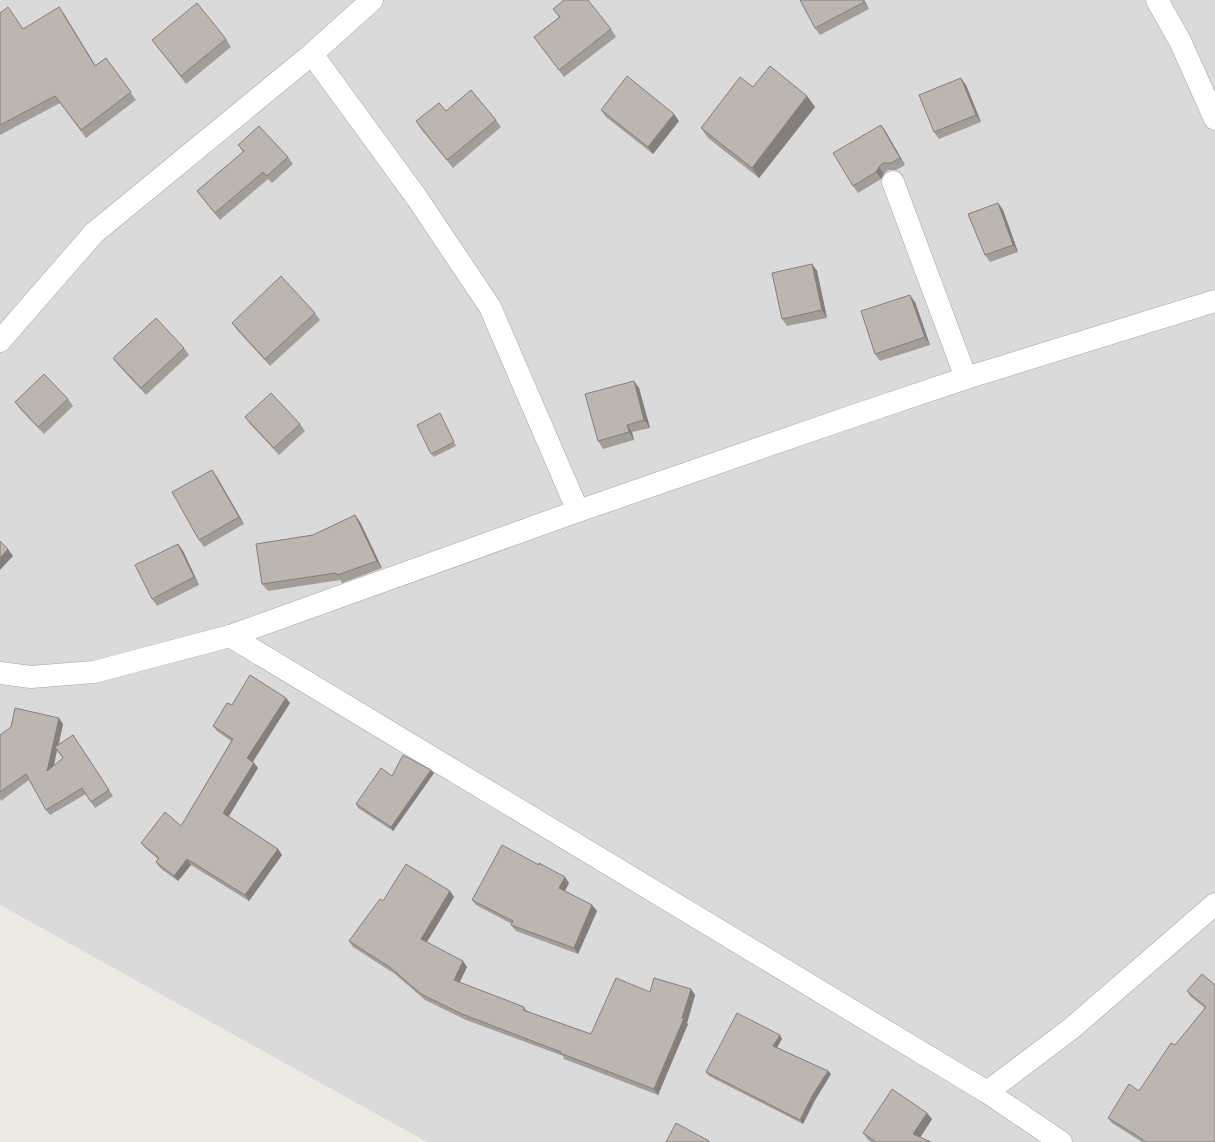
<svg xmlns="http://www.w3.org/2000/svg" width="1215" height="1142" font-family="'IBM Plex Sans',sans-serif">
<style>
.residential{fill:#dbdada}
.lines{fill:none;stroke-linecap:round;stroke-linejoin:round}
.minor-casing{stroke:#a4a4a4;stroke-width:23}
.minor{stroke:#fff;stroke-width:22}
.wall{fill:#a39d97;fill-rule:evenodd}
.shaded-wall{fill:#847f7b}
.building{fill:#bdb6b0;stroke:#847f7b}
</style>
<rect width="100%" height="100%" fill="#edeae3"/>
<!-- residential -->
<polygon class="residential" points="0,0 1215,0 1215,1142 427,1142 0,905"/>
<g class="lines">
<defs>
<g id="minor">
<polyline points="1157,0 1180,41 1215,119"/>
<polyline points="312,54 417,198 490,307 578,511"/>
<polyline points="893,182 966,378"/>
<polyline points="0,341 94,233 312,54 372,0"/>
<polyline points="230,636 987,1092 1061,1142"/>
<polyline points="0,673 31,677 94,672 230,636 578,511 853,416 966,378 1215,301"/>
<polyline points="987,1092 1072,1028 1215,904"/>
</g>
</defs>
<!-- minor casing -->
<use href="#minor" class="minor-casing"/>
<!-- minor -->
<use href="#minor" class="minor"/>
</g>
<!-- wall -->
<g class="wall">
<polygon points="800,0 864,0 869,9 820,35 815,28"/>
<polygon points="553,9 611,29 616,37 564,77 534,37 559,17"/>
<polygon points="0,13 23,29 64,14 95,65 106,58 136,100 86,138 60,103 0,135"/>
<polygon points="226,39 231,47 186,84 152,40"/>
<polygon points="966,85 981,122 939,139 934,132"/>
<polygon points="753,87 807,96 815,107 759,178 708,138 701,128"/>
<polygon points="601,110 679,121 653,154 606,117"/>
<polygon points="446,111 496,120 501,127 453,168 421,129 416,121"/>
<polygon points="881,125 886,132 905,165 896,170 888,170 884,174 881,179 858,193 853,186"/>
<polygon points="238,145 288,157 293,164 272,183 268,179 220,220 202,198 197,191 243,152"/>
<polygon points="998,203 1003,210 1018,252 990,262 985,255"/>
<polygon points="812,264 817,271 827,318 787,326 782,319"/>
<polygon points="915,302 930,345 880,361 875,354"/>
<polygon points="315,313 320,320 270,366 237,330 232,323"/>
<polygon points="184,348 189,355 146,395 118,365 113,358"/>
<polygon points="639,388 650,428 632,432 634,440 603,449 598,441"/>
<polygon points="68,399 73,406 44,434 20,409 15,402"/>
<polygon points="245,417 300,424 305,431 279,455 250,424"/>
<polygon points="442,417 456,446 434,457 431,454"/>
<polygon points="217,477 244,524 204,547 199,540"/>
<polygon points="355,515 360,522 382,568 342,583 340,580 268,591 262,584 313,535"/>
<polygon points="178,544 183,551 199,585 157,606 152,599"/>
<polygon points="286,698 290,703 253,762 254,763 258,768 229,816 278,849 282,855 249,901 191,865 178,881 160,868 156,862 158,859 145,848 141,843 181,826 231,741 217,731 213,726 232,705"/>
<path d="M63,724L59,744L73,735L113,796L95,808L86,794L50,815L46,810L29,780L1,801L0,799V735ZM57,750L63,758L54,766Z"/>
<polygon points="434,773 393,831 358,808 356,804 392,776"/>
<polygon points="569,883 565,891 592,905 597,911 578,954 516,931 511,925 512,924 476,905 472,900"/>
<polygon points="450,891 454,897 427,942 467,967 459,982 524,1007 528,1012 591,1034 650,992 691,989 695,995 687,1023 688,1024 658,1095 564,1059 563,1056 466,1020 425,1000 395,974 353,947 349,941 383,901"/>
<polygon points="1215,985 1215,1142 1142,1142 1112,1123 1108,1118 1139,1091 1205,1008 1190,996 1187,991"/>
<polygon points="782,1039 777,1047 828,1071 831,1074 815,1100 803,1124 709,1076 706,1072"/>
<polygon points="927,1113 932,1119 920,1137 931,1142 871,1142 868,1140 863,1133"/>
</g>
<!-- shaded-wall -->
<g class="shaded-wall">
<polygon points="863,0 864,0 869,9 864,2"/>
<polygon points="59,7 64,14 100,73 95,66"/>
<polygon points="961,78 966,85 981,122 976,115"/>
<polygon points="807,96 815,107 759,178 752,168"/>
<polygon points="674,114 679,121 653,154 648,147"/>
<polygon points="881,125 886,132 905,165 900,158"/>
<polygon points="879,167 884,174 881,179 876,172"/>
<polygon points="998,203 1003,210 1018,252 1013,245"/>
<polygon points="812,264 817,271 827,318 822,310"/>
<polygon points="910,295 915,302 930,345 925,337"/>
<polygon points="634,381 639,388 650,428 644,420"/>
<polygon points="627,425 632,432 634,440 629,432"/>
<polygon points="212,470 217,477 244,524 239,517"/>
<polygon points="355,515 360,522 382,568 377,561"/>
<polygon points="178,544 183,551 199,585 194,577"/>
<polygon points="8,549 13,556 0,570 0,558"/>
<polygon points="286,698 290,703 251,764 247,758"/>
<polygon points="59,718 63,724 51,777 47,771"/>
<polygon points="254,763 258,768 227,819 223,813"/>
<polygon points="431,770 434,773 393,831 391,827"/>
<polygon points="278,849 282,855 249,901 245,895"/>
<polygon points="187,859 191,865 178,881 174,876"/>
<polygon points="565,877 569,883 563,894 559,888"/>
<polygon points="450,891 454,897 425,945 421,939"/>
<polygon points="592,905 597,911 578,954 574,948"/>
<polygon points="463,961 467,967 458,986 454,980"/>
<polygon points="691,989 695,995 687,1023 688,1024 658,1095 654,1089 682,1018"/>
<polygon points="780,1035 782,1039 776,1049 773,1046"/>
<polygon points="828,1071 831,1074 815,1100 803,1124 800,1120 812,1096"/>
<polygon points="927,1113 932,1119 918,1141 913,1134"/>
</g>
<!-- building -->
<g class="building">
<polygon points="564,0 588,0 611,29 559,70 534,37 560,17 553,9"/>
<polygon points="800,0 863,0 864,2 815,28"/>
<polygon points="197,3 226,39 181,76 152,40"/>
<polygon points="8,7 23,29 59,7 95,66 106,58 131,92 81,130 55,96 0,125 0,13"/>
<polygon points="770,66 807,96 752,168 701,128 740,77 753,87"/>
<polygon points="627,76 674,114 648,147 601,110"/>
<polygon points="961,78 976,115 934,132 919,95"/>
<polygon points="471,90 496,120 447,160 416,121 439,103 446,111"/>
<polygon points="881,125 900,158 891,163 883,163 879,167 876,172 853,186 833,153"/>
<polygon points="259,126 288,157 267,176 263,172 215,213 197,191 244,151 238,145"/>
<polygon points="998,203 1013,245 985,255 968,214"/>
<polygon points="812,264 822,310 782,319 772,273"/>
<polygon points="281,276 315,313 265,359 232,323"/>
<polygon points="910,295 925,337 875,354 861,311"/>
<polygon points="156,318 184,348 141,388 113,358"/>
<polygon points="44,374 68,399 38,427 15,402"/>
<polygon points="634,381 644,420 627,425 629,432 598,441 585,394"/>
<polygon points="271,393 300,424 274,448 245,417"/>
<polygon points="440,413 454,442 431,454 417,425"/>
<polygon points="212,470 239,517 199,540 172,492"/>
<polygon points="355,515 377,561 337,575 336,573 262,584 256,544 313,535"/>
<polygon points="0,541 8,549 0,558"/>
<polygon points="178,544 194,577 152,599 135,565"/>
<polygon points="250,675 286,698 247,758 254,763 223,813 278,849 245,895 187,859 174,876 156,862 159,858 141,843 165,812 181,826 233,739 213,726 227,703 232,705"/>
<polygon points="15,708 59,718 47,771 63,758 55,747 73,735 109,790 91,802 82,788 46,810 26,774 0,792 0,735 11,727"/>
<polygon points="403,755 431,770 391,827 356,804 381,768 392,776"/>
<polygon points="502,845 539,865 539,863 565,877 559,888 592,905 574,948 511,925 513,921 472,900"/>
<polygon points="406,864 450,891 421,939 463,961 454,980 524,1007 523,1010 591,1034 616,978 650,992 654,978 691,989 682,1018 684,1018 654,1089 560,1053 561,1052 462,1014 421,994 391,968 349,941 380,899 383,901"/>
<polygon points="1202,974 1215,985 1215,1142 1146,1142 1133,1133 1108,1118 1129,1084 1139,1091 1171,1043 1175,1045 1206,1007 1187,991"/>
<polygon points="737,1013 780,1035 773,1046 828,1071 812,1096 800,1120 706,1072"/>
<polygon points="892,1089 927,1113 913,1134 931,1142 876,1142 863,1133"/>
<polygon points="676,1123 709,1141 709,1142 666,1142"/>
</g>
</svg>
